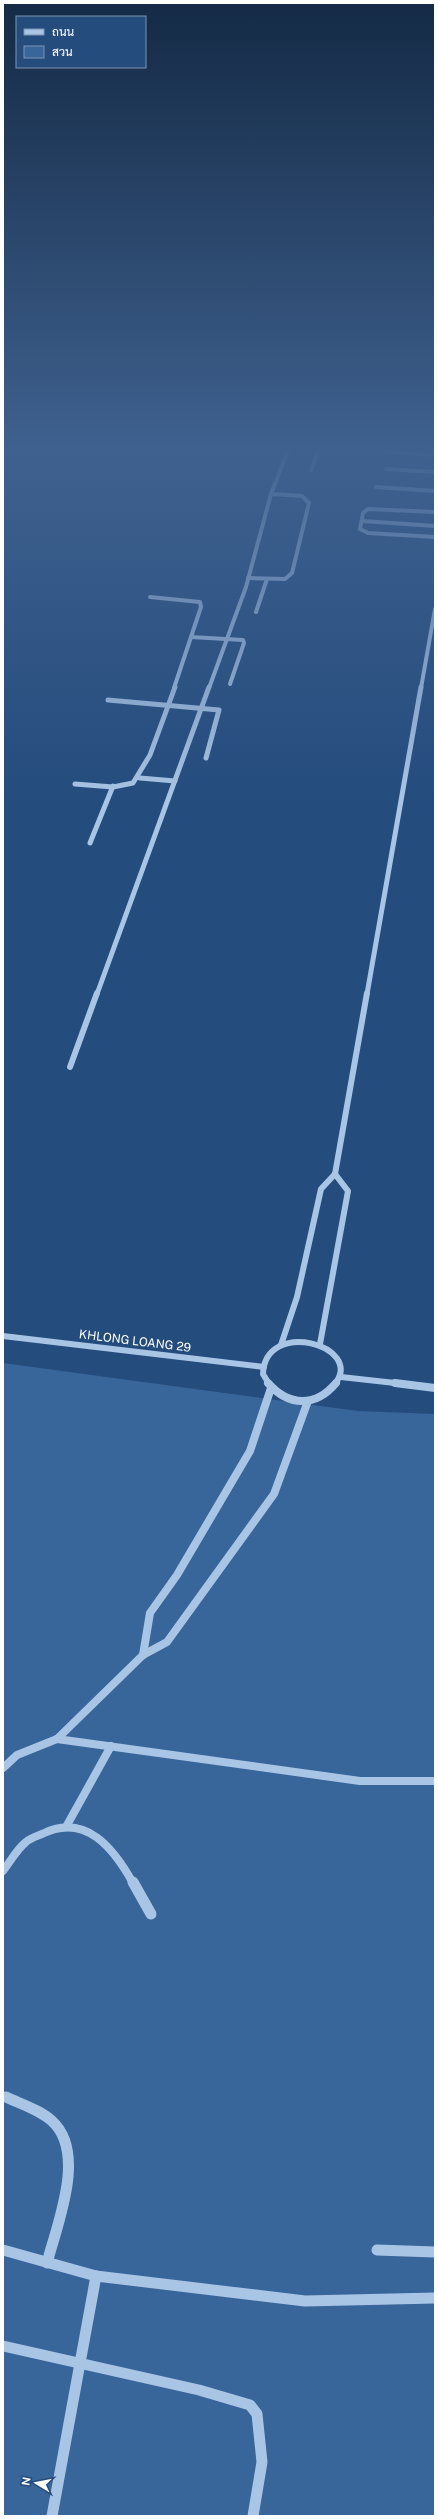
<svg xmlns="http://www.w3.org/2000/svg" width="438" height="2519" font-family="'Public Sans',Sarabun,sans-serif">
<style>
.green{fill:#38659a}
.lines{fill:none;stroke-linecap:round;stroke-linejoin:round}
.minor-far4{stroke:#a9c5e5;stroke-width:4}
.minor-far3{stroke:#a9c5e5;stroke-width:5}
.minor-far2{stroke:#a9c5e5;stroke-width:6}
.minor-far1{stroke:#a9c5e5;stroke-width:8}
.minor{stroke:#a9c5e5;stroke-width:11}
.labels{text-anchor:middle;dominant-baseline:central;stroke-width:4;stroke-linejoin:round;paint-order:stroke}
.street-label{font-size:12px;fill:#fff;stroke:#244c7d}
</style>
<rect width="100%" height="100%" fill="#244c7d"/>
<!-- green -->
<polygon class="green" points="3,1363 358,1411 435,1414 435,2516 3,2516"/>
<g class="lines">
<!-- minor-far4 -->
<g class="minor-far4">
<polyline points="387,452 435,455"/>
<polyline points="386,469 435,472"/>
<polyline points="311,470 319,448"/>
<polyline points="376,487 435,491"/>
<polyline points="435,512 368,509 363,513 360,529 368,533 435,537"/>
<polyline points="362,521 435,526"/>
<polyline points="248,578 285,579 292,573 309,503 302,496 271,494"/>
<polyline points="150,597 200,602 201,607 174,688"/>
<polyline points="256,612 267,579"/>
<polyline points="191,637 243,640 244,643 230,684"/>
<polyline points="209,688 246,587 271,494 289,448"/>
<polyline points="421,688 435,609"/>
</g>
<!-- minor-far3 -->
<g class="minor-far3">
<polyline points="108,700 219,710 206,758"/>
<polyline points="140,778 175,781"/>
<polyline points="75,784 113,787 133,783 150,755 175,687"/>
<polyline points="90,843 113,786"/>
<polyline points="97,994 209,687"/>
<polyline points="367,994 421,687"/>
</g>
<!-- minor-far2 -->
<g class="minor-far2">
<polyline points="70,1067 97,993"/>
<polyline points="3,1336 264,1367"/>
<polyline points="320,1344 348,1191 335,1174"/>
<polyline points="281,1345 297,1297 321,1189 335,1174 367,993"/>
<polyline points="341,1377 404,1384"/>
<path d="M269,1384L263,1374C265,1318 365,1345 335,1384"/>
</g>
<!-- minor-far1 -->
<g class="minor-far1">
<path d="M268,1383C289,1407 316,1407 336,1383"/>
<polyline points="395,1383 435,1388"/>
<polyline points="143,1655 150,1613 177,1575 250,1451 271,1388"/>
<polyline points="57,1739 360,1781 435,1781"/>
<polyline points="3,1768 17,1755 57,1739 143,1655 167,1642 274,1494 308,1401"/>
<polyline points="66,1827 111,1746"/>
<path d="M3,1871C10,1862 17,1849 26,1842C30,1838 37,1836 42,1834C86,1812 114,1849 133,1883"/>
</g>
<!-- minor -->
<g class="minor">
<polyline points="133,1882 151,1914"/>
<path d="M6,2097C21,2104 40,2110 52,2121C87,2153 57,2224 47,2263"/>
<polyline points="3,2250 96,2276 305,2301 435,2298"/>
<polyline points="377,2250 435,2252"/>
<polyline points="3,2346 199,2390 250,2405 257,2414 262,2462 253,2516"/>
<polyline points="52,2516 96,2276"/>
</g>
</g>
<!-- sky -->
<linearGradient id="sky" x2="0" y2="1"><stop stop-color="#142a45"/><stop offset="0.56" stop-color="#3f618f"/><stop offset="1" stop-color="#3f618f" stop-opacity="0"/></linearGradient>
<rect width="438" height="801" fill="url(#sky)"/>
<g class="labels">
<!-- street labels -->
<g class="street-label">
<text transform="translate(135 1341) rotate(7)">KHLONG LOANG 29</text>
</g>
</g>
<!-- border -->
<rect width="438" height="2519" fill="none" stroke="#ffffff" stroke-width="8"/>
<!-- legend -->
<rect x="16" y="16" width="130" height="52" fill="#244c7d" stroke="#7c94b1"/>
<rect x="24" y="29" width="20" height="6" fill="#a9c5e5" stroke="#7c94b1"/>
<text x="52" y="36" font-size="12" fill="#ffffff">ถนน</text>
<rect x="24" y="46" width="20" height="12" fill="#38659a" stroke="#7c94b1"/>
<text x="52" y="56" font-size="12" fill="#ffffff">สวน</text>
<!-- north arrow -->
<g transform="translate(36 2483) rotate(280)" stroke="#244c7d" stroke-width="3" paint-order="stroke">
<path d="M0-3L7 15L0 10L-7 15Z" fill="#ffffff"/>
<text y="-6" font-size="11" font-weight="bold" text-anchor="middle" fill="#ffffff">N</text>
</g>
</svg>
